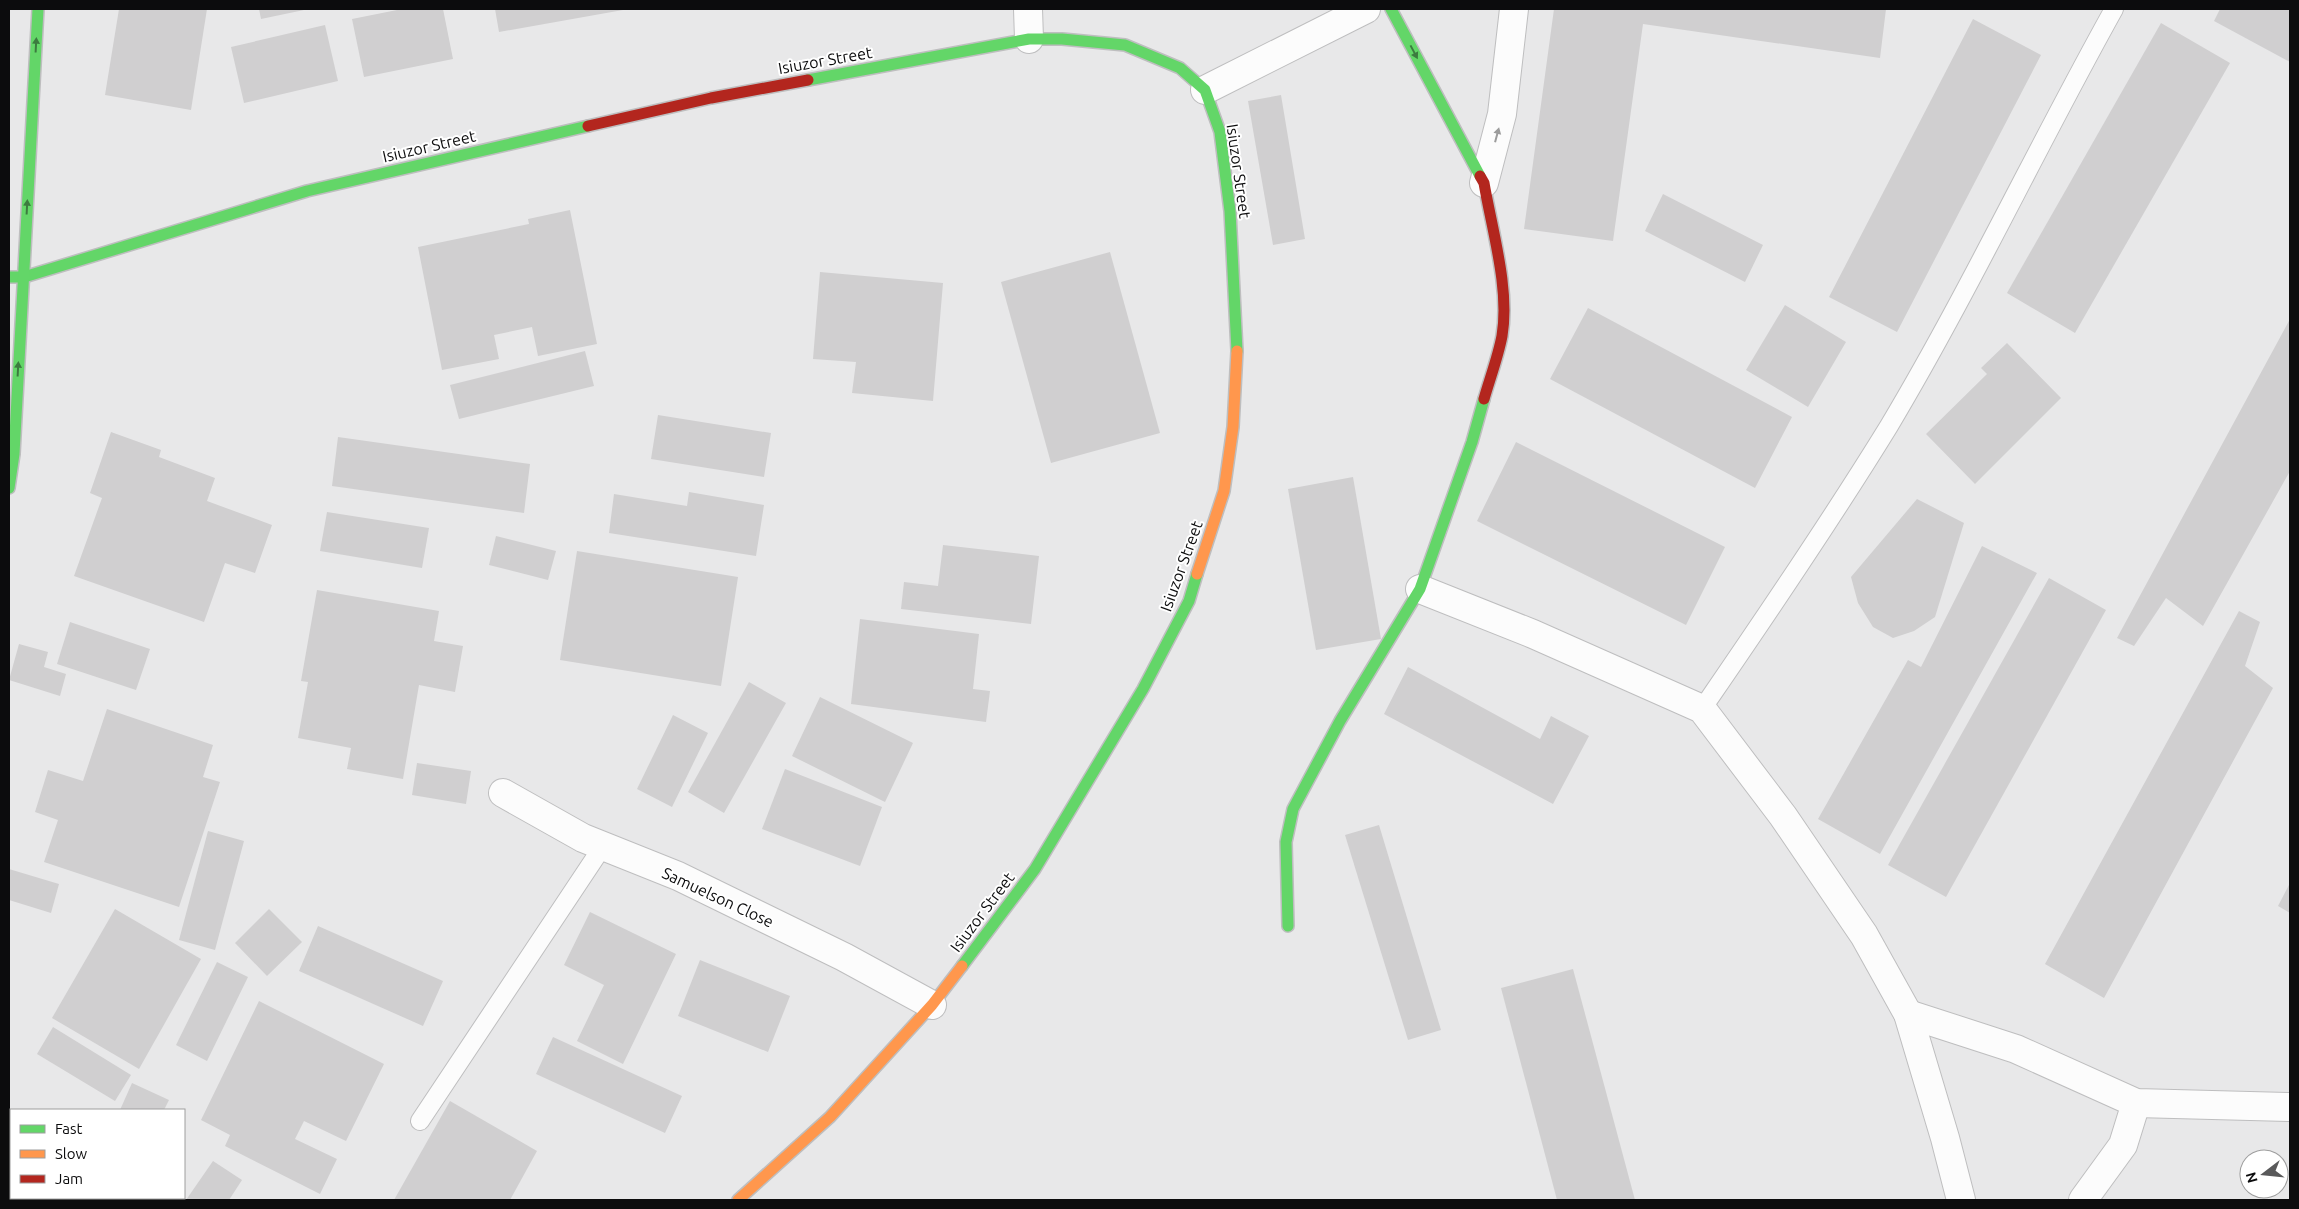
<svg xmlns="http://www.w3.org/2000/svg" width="2299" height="1209" font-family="Ubuntu,sans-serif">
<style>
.building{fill:#d0cfd0}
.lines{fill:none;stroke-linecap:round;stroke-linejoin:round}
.lane-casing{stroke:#bebebf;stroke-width:20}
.street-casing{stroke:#bebebf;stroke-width:30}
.fast-casing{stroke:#bebebf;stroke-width:14}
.slow-casing{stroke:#bebebf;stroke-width:14}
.jam-casing{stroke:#bebebf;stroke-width:14}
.lane{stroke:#fcfcfc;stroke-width:18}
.street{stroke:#fcfcfc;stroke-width:28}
.fast{stroke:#63d668;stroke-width:11}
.slow{stroke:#ff974d;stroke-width:11}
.jam{stroke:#b3261e;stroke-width:11}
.oneway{fill:#3c7b3f}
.oneway2{fill:#9c9c9c}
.labels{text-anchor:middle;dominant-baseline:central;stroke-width:4;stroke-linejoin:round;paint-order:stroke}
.street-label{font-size:16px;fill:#0c0c0d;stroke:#fff}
</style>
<rect width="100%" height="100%" fill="#e8e8e9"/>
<!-- building -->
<g class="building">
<polygon points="119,9 207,9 191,110 105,95"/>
<polygon points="259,9 303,9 304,10 261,19"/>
<polygon points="402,9 443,9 453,59 364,77 352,19"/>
<polygon points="495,9 623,9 623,10 499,32"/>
<polygon points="1554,9 1886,9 1880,58 1643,24 1613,241 1524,229"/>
<polygon points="2220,9 2290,9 2290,62 2214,21"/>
<polygon points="1973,19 2041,55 1897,332 1829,297"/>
<polygon points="2161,23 2230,63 2075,333 2007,293"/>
<polygon points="325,25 338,81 244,103 231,47"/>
<polygon points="1281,95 1305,239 1273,245 1248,101"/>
<polygon points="1663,194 1763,245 1745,282 1645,231"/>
<polygon points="570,210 597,344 538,356 532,327 494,335 499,359 442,370 418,247 529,224 528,219"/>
<polygon points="1110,252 1160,433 1051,463 1001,282"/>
<polygon points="820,272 943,283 933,401 852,393 856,362 813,359"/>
<polygon points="1785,305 1846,342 1808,407 1746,370"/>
<polygon points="1588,308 1792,417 1755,488 1550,379"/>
<polygon points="2290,319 2290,471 2203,626 2166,598 2134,646 2117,638"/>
<polygon points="2007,343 2061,398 1975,484 1926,434 1987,374 1981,368"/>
<polygon points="585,351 594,386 459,419 450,385"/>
<polygon points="658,415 771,433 764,477 651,459"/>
<polygon points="111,432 161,450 159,457 215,478 207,501 272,525 255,573 225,563 204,622 74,576 102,498 90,493"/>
<polygon points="338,437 530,464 524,513 332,486"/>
<polygon points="1516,442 1725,547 1686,625 1477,521"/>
<polygon points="1353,477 1381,639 1316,650 1288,489"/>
<polygon points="689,492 764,505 756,556 609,533 614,494 687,506"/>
<polygon points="1917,499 1964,523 1935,617 1914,631 1893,638 1873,627 1858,603 1851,577"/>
<polygon points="327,512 429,528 422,568 320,551"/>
<polygon points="496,536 556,551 548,580 489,565"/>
<polygon points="943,545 1039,556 1031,624 901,609 904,582 938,586"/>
<polygon points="1982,546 2037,573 1880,854 1818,819 1908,660 1921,667"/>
<polygon points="577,551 738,577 721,686 560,660"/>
<polygon points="2049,578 2106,610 1946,897 1888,865"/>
<polygon points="317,590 439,611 434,641 463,646 455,692 419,685 403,779 347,769 351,748 298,738 308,682 301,681"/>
<polygon points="2239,611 2260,622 2245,666 2273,688 2104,998 2045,964"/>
<polygon points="860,619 979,634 973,689 990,691 986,722 851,704"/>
<polygon points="70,622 150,649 136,690 57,664"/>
<polygon points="19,644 48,652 44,667 66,674 60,696 9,680"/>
<polygon points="1408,667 1540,739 1551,716 1589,736 1553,804 1384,714"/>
<polygon points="749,682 786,703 724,813 688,792"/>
<polygon points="820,697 913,743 885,802 792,756"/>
<polygon points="107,709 213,745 203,777 220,782 179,907 44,862 58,820 35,812 48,770 83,781"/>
<polygon points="673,715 708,733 672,807 637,789"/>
<polygon points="417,763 471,771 466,804 412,795"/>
<polygon points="785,769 882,807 860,866 762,829"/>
<polygon points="1379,825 1441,1030 1408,1040 1345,835"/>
<polygon points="208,831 244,841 215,950 179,940"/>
<polygon points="9,869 59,884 51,913 9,900"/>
<polygon points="2290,883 2290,913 2278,906"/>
<polygon points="115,909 201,959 139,1069 52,1018"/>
<polygon points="269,909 302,942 267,976 235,943"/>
<polygon points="590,912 676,954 623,1064 577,1041 604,985 564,965"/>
<polygon points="318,926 443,981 423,1026 299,971"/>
<polygon points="700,960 790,996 768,1052 678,1016"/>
<polygon points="217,962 248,977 207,1061 176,1045"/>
<polygon points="1573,969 1635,1200 1557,1200 1501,988"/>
<polygon points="259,1001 384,1064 346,1141 304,1121 295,1139 337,1159 320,1194 225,1146 230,1135 201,1120"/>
<polygon points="53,1027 131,1075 115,1101 37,1054"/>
<polygon points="553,1037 682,1096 665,1133 536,1074"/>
<polygon points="132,1083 169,1100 164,1110 120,1110"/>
<polygon points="450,1101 537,1151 510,1200 394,1200"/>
<polygon points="213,1161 242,1180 229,1200 186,1200"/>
<polygon points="91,1198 154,1198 152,1200 90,1200"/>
</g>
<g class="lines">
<defs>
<g id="lane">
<path d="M1702,709C1766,616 1830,522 1889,426C1970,290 2037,147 2114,9"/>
<polyline points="420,1121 603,846"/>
</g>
<g id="street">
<polyline points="1028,9 1029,39"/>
<polyline points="1205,90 1366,9"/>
<polyline points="1484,183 1502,114 1514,9"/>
<polyline points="1420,589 1533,634 1702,709 1783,816 1864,935 1908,1014 1945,1138 1961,1200"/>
<polyline points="503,793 583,838 678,876 844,957 932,1005"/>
<polyline points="1908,1014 2016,1049 2136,1103 2290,1107"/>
<polyline points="2083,1200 2123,1145 2136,1103"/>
</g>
<g id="fast">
<polyline points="1391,9 1480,176"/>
<polyline points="808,80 1029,39 1062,39 1125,45 1180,68 1205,90 1220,132 1230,211 1237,351"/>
<polyline points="9,277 24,277 307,191 588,126"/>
<polyline points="9,488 14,454 38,9"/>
<polyline points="1288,926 1286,842 1293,809 1340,721 1420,589 1472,442 1484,399"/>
<polyline points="962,966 1035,869 1143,689 1189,601 1197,574"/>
</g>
<g id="slow">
<polyline points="1197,574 1224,491 1233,427 1237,351"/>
<polyline points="738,1200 830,1117 932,1005 962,966"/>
</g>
<g id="jam">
<polyline points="588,126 711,98 808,80"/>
<path d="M1480,176L1484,183C1492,230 1510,289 1502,336C1498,357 1490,378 1484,399"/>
</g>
</defs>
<!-- lane casing -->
<use href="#lane" class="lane-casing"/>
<!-- street casing -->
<use href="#street" class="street-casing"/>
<!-- fast casing -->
<use href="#fast" class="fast-casing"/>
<!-- slow casing -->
<use href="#slow" class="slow-casing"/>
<!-- jam casing -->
<use href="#jam" class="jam-casing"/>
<!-- lane -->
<use href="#lane" class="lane"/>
<!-- street -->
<use href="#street" class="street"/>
<!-- fast -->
<use href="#fast" class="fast"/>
<!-- slow -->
<use href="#slow" class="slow"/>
<!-- jam -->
<use href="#jam" class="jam"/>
</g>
<!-- one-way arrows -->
<defs><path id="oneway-solid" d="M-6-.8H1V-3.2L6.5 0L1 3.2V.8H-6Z" transform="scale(1.25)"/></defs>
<g class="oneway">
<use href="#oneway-solid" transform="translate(36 45) rotate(-87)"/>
<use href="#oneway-solid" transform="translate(1414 52) rotate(62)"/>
<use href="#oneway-solid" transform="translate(27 207) rotate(-87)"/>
<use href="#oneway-solid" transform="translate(18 369) rotate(-87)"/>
</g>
<use class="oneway2" href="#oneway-solid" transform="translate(1497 135) rotate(-75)"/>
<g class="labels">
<!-- street labels -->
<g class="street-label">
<text transform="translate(825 60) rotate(-10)">Isiuzor Street</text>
<text transform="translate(429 146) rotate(-13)">Isiuzor Street</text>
<text transform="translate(1239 171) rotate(82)">Isiuzor Street</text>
<text transform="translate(1181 566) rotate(-70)">Isiuzor Street</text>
<text transform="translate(718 897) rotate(25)">Samuelson Close</text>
<text transform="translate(982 912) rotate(-53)">Isiuzor Street</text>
</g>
</g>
<!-- border -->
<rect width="2299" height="1209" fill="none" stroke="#0c0c0d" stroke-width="20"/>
<!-- legend -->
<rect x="10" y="1109" width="175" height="90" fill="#ffffff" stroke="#9e9e9e"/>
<rect x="20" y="1125" width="25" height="8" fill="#63d668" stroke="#9e9e9e"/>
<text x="55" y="1134" font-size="15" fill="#0c0c0d">Fast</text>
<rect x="20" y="1150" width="25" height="8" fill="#ff974d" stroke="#9e9e9e"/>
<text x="55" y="1159" font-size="15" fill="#0c0c0d">Slow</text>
<rect x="20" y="1175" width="25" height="8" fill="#b3261e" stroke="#9e9e9e"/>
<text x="55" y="1184" font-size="15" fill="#0c0c0d">Jam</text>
<!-- north arrow -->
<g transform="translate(2264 1174) rotate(254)"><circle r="24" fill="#ffffff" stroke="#9e9e9e"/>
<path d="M0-4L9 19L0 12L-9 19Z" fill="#59595a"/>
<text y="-8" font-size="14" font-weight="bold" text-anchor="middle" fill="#0c0c0d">N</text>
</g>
</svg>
